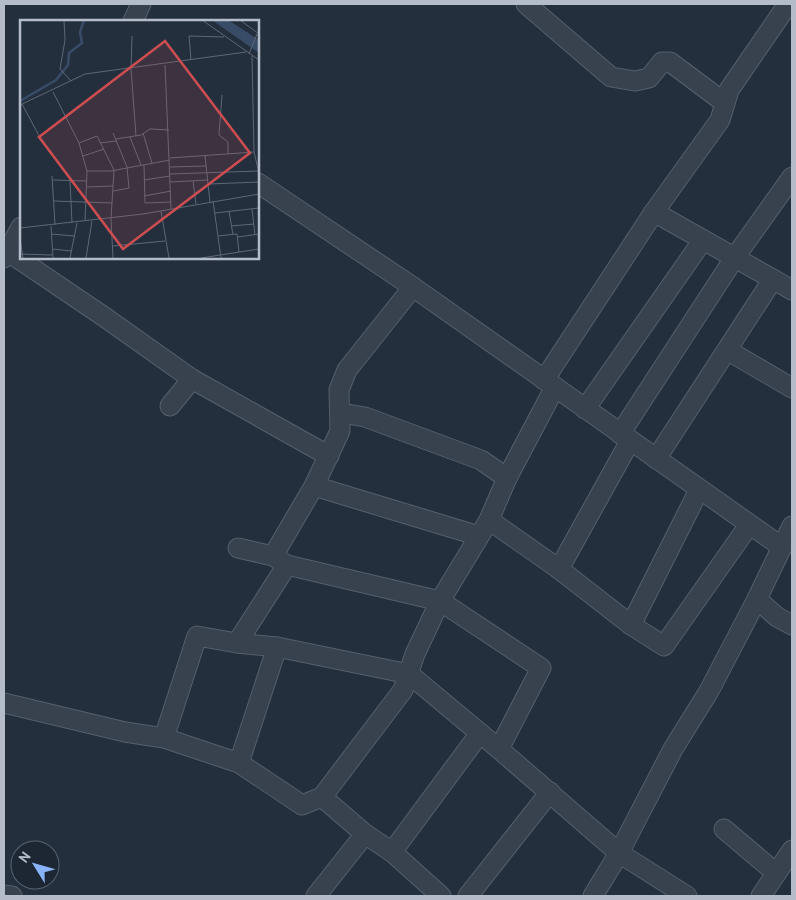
<svg xmlns="http://www.w3.org/2000/svg" width="796" height="900" font-family="'PT Sans',sans-serif">
<style>
.lines{fill:none;stroke-linecap:round;stroke-linejoin:round}
.street-casing{stroke:#565f6c;stroke-width:21}
.street{stroke:#38414e;stroke-width:19}
.inset-river{fill:none;stroke:#394c67;stroke-width:2.5}
.inset-road{fill:none;stroke:#5e6776;stroke-width:1}
.view{fill:#ce4d50;fill-opacity:0.15;stroke:#ce4d50;stroke-width:2.5}
.inset-edge{fill:none;stroke:#b4bcc9;stroke-width:2.5}
</style>
<rect width="100%" height="100%" fill="#242f3e"/>
<g class="lines">
<defs>
<g id="street">
<polyline points="526,4 611,77 635,81 649,78 662,62 670,62 725,103"/>
<polyline points="133,21 141,4"/>
<polyline points="258,183 413,287 782,547"/>
<polyline points="654,212 792,290"/>
<polyline points="4,249 103,316 192,379 329,456"/>
<polyline points="4,258 21,227"/>
<polyline points="727,350 792,388"/>
<polyline points="544,380 654,212 720,120 729,90 788,4"/>
<polyline points="170,406 192,379"/>
<polyline points="585,409 703,240"/>
<polyline points="341,413 365,417 481,460 507,478"/>
<polyline points="620,434 735,257 792,177"/>
<polyline points="656,459 773,279"/>
<polyline points="314,486 479,536"/>
<polyline points="489,520 559,569 631,625 664,646 749,525"/>
<polyline points="238,548 273,556 287,565 440,601 541,668 499,749"/>
<polyline points="273,556 314,486 340,431 339,390 347,370 413,287"/>
<polyline points="559,569 630,441"/>
<polyline points="757,599 777,617 792,625"/>
<polyline points="631,625 699,490"/>
<polyline points="237,643 287,565"/>
<polyline points="4,703 125,732 164,738 239,763 302,805 322,797 403,690 415,654 440,601 489,520 507,478 555,387"/>
<polyline points="164,738 197,636 237,643 277,647 409,674 499,749 619,853 687,896"/>
<polyline points="239,763 277,647"/>
<polyline points="322,797 365,834 392,852 441,896"/>
<polyline points="724,829 776,873"/>
<polyline points="392,852 480,733"/>
<polyline points="4,895 12,896"/>
<polyline points="316,896 365,834"/>
<polyline points="468,896 550,792"/>
<polyline points="593,896 619,853 673,749 709,691 757,599 792,526"/>
<polyline points="761,896 792,850"/>
</g>
</defs>
<!-- street casing -->
<use href="#street" class="street-casing"/>
<!-- street -->
<use href="#street" class="street"/>
</g>
<!-- overview -->
<g transform="translate(20 20)">
<rect width="239" height="239" fill="#242f3e"/>
<path d="M192,0H208L239,20V33Z" fill="#394c67"/>
<path class="inset-river" d="M0,81L36,60L48,45L49,33L62,23L60,12L64,0"/>
<path class="inset-road" d="M44,0L45,20L40,49L51,61M182,0L239,40M220,0L239,14M112,16L111,49L116,116M229,34L237,14M232,36L234,132L239,153M171,40L169,16L204,17M145,45L151,189M33,72L59,123L67,151H91L150,140M202,75L199,115L208,122V134M2,84L23,123M0,85L65,54L226,32M123,113L132,143M110,117L121,145M96,119L121,115L130,109L149,110M59,123L77,116L94,150L91,199L93,238M80,123L96,121M63,136L84,129M185,136L190,182M150,138L234,132M124,145L125,183L151,182M150,147L186,146M150,154L238,151M32,156L35,205M33,160L67,161M124,160L150,156M50,161L52,203M173,161L176,184M150,162L188,160M189,164L239,162M67,167L93,166M93,171L109,168L107,147L93,113M124,176L151,171M34,181L92,183M193,181L201,238M232,189L235,215M141,191L149,238M209,191L213,215M195,193L239,188M65,201L67,151M31,206L33,238M211,206L234,204M0,208L123,194L239,174M31,214L55,216M198,216L217,214L219,232M218,217L239,214M0,218L3,238M93,226L145,221M32,229L52,231M0,234L32,235M50,238L57,203M66,238L72,201M181,238L239,229"/>
<path class="view" d="M145,21L230,133L103,229L19,117Z"/>
<rect width="239" height="239" class="inset-edge"/>
</g>
<!-- border -->
<rect width="796" height="900" fill="none" stroke="#b4bcc9" stroke-width="10"/>
<!-- north arrow -->
<g transform="translate(35 865) rotate(307)"><circle r="24" fill="#1d2633" stroke="#59626f"/>
<path d="M0-4L9 19L0 12L-9 19Z" fill="#8ab4f8"/>
<text y="-8" font-size="14" font-weight="bold" text-anchor="middle" fill="#b4bcc9">N</text>
</g>
</svg>
